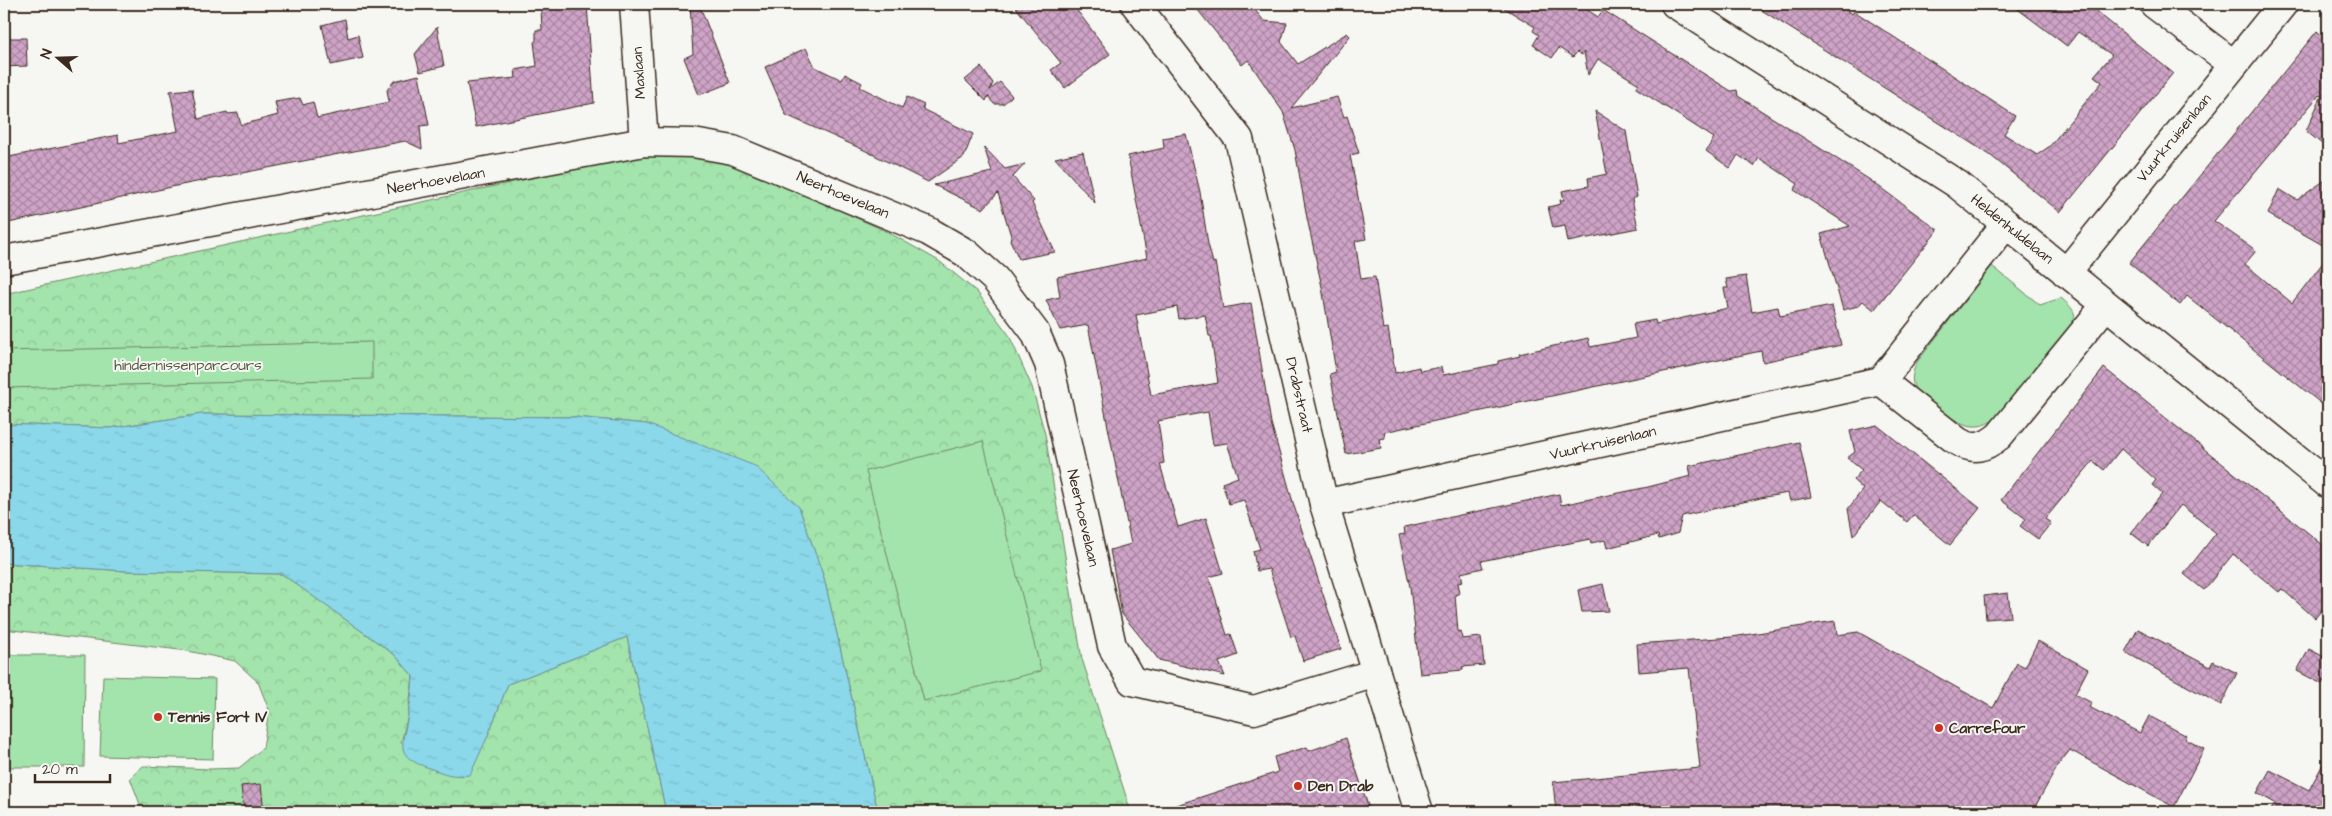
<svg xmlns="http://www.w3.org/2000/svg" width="2332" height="816" font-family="'Architects Daughter',sans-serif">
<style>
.forest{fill:url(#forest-crowns);stroke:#6f8665}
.park{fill:#a3e3ac;stroke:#6f8665}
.water{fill:url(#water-ripples);stroke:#6b9298}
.building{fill:url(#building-cross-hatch);stroke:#3b2a1e;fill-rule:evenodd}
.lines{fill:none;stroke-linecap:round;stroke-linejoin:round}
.street-casing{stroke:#3b2a1e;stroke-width:31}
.street{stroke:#f6f6f2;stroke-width:28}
.poi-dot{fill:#c8321e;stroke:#f6f6f2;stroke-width:2}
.labels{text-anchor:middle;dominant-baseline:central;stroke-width:4;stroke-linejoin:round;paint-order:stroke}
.street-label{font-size:15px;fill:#3b2a1e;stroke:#f6f6f2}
.park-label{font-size:15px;fill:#555842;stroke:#f6f6f2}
.poi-label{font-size:15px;font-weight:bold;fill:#3b2a1e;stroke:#f6f6f2;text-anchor:start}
</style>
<defs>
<pattern id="forest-crowns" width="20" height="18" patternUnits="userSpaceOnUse" patternTransform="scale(1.25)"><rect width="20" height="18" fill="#a3e3ac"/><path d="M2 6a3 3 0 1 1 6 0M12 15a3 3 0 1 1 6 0" fill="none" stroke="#8dc394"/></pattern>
<pattern id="water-ripples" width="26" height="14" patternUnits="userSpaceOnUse" patternTransform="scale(1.25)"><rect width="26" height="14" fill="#8bd8ea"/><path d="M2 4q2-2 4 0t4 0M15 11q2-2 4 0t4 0" fill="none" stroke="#79bac8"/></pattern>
<pattern id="building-cross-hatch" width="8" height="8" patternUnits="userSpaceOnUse" patternTransform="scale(1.25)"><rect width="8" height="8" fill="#cea3c7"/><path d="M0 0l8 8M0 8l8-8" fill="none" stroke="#a885a1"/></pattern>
</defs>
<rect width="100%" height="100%" fill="#f6f6f2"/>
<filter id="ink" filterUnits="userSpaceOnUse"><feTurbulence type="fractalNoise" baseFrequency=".02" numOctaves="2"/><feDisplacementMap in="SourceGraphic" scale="10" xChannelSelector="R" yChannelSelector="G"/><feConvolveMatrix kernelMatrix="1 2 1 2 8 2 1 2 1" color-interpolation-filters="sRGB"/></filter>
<g filter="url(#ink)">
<!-- forest -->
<g class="forest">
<polygon points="696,152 739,166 886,231 939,261 977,292 1009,335 1032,387 1045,434 1082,659 1131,812 878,812 824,578 799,507 647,424 575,417 202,414 110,428 4,424 4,294 577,168 659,153"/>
<polygon points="4,563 127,571 282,574 395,655 413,676 408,715 401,743 487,738 508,684 627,637 666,812 143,812 130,778 143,766 210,769 239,768 263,748 269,710 258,682 235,661 188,651 4,629"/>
</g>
<!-- park -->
<g class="park">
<path d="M1992,266L2040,305L2061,298C2072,308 2078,312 2073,327L1999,417C1990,422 1983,427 1973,426C1959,426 1922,401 1915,389C1910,380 1913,371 1917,362Z"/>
<polygon points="372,342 372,379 4,388 4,351"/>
<polygon points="983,441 1041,671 924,701 866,471"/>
<polygon points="4,655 85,655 84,767 4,767"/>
<polygon points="103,676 215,679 213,759 100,756"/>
</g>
<!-- water -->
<path class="water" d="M202,414L575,417L647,424L755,466L799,507L824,578L878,812H666L627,637L508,684L487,738L470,775C452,777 446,774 429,768C393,756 403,745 408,715C411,702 412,689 413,676L395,655L282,574L127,571L4,563V424L110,428Z"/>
<!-- building -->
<g class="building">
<polygon points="552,4 587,4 594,103 476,127 467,83 516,78 515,70 537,66 534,42 536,41 536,30 542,30 541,8 553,8"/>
<polygon points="690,4 699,4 730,83 699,95 684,58 693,54"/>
<polygon points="1013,4 1072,4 1110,54 1065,88 1051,70 1061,63"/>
<polygon points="1193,4 1250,4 1264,21 1287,23 1281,42 1298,64 1347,33 1350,36 1291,108 1337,97 1344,117 1347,116 1359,153 1350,155 1366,239 1355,241 1361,279 1375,277 1383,329 1388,328 1395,373 1419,367 1420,371 1441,367 1443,375 1454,373 1498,364 1498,361 1520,356 1519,354 1588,338 1590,347 1636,338 1633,324 1655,320 1656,324 1728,308 1724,288 1728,288 1726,279 1746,276 1752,312 1778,307 1780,316 1832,306 1841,345 1763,362 1761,351 1384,432 1385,438 1379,439 1381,448 1346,454 1330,374 1336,372 1322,287 1307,218 1295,150 1283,112 1248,60 1242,65"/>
<polygon points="1498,4 1579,4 1598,17 1603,10 1731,91 1737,90 1738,96 1870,180 1938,230 1874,310 1863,301 1858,306 1843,310 1821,234 1850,226 1794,190 1798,184 1759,158 1754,166 1738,155 1730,168 1706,151 1714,138 1636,88 1639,84 1598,59 1588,75 1584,52 1582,55 1577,52 1573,57 1559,48 1552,58 1533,45 1539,35 1533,31 1535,27"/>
<polygon points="1752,4 1835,4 1852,14 1854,11 2015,116 2004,134 2037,155 2050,146 2102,82 2094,76 2112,55 2078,32 2067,46 2011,4 2087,4 2173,73 2060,212 1990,155"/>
<polygon points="345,19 348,38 358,35 363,58 331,65 322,25"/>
<polygon points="437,27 444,66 420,72 415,54"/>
<polygon points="2317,31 2328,41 2328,149 2306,131 2322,95 2320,94 2214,221 2254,249 2255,252 2245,264 2292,303 2328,256 2328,409 2187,296 2180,305 2129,263"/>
<polygon points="4,38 26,38 27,66 4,67"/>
<polygon points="806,48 815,67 842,80 845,74 862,83 860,87 902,108 907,97 924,105 922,109 973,134 964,157 928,182 864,150 786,115 765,67"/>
<polygon points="981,67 993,83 990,90 1000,82 1012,96 1003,104 994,104 988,96 986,101 965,80"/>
<polygon points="419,75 429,125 420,126 422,149 405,141 176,186 4,224 4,158 118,135 119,143 178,131 170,91 192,89 198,119 227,112 228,114 238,113 241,125 278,115 275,102 300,98 303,105 313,102 317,118 389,102 387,90 394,81"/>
<polygon points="1595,111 1626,131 1637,197 1632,199 1638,228 1568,242 1565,226 1553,228 1548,207 1561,204 1560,200 1564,200 1562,191 1589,186 1588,178 1607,174"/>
<path d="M1186,134L1200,192L1208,244L1213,263L1215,262L1223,308L1251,303L1271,423L1294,506L1341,649L1303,661L1295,636L1291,637L1269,569L1257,571L1253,551L1260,549L1244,500L1229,504L1222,483L1238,477L1227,443L1213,445L1208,412L1158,421L1164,463L1160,464L1178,527L1206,518L1223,573L1209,577L1227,635L1231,634L1238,655L1219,662L1225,676L1159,660L1122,614L1110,550L1131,544L1088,325L1060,330L1046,300L1060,297L1057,277L1147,258L1128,156L1164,148L1163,138ZM1177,307L1179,319L1205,315L1209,336H1211L1218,383L1151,395L1136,315Z"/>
<polygon points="984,147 1005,169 1025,164 1013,177 1034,201 1032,203 1055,252 1019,259 1010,240 1011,236 998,193 983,209 934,185 992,172"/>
<polygon points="1083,152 1095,203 1055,158"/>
<polygon points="2328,178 2328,248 2268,214 2279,189 2297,200"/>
<polygon points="2104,368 2328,549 2328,603 2315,618 2282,589 2279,592 2233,554 2204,590 2184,574 2216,533 2181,505 2148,546 2131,533 2162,494 2152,485 2156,480 2121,449 2104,470 2093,461 2045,519 2051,523 2038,539 2020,526 2026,519 2001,500"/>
<polygon points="1877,425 1980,508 1950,545 1913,515 1907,522 1881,501 1853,536 1848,509 1863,489 1853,480 1862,470 1847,458 1855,452 1850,431"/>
<polygon points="1799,442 1811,497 1790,501 1788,493 1765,497 1682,516 1678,533 1659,539 1658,535 1607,548 1605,540 1591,543 1590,539 1481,561 1483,568 1461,573 1463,582 1458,583 1460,593 1455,595 1458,632 1461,631 1462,639 1481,637 1484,665 1462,667 1463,670 1420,674 1410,587 1399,535 1405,534 1404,527 1559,494 1561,505 1648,487 1691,476 1689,466"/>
<polygon points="1603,584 1609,611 1582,612 1578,590"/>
<polygon points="2008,593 2011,617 1986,619 1984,596"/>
<polygon points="1835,621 1837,635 1858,632 1993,708 2017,663 2025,667 2038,641 2088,669 2075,694 2092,703 2089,707 2140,733 2149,716 2187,736 2185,739 2204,749 2174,807 2070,750 2059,764 2032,812 1556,812 1553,782 1700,768 1689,668 1639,672 1637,644 1732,637"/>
<polygon points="2138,629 2210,667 2213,661 2237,673 2221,705 2125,652"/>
<polygon points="2309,649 2328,659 2328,673 2322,684 2297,671"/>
<polygon points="1346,738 1370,812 1167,812 1167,808 1278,772 1274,757 1307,747 1309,751"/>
<polygon points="2328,755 2328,812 2270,812 2275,803 2257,793 2270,770 2309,790"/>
<polygon points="261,784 264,812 244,812 241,786"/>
</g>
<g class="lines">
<defs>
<g id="street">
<polyline points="634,4 644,142"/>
<polyline points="1135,4 1239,139 1324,504 1419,812"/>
<polyline points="1675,4 1957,184 2328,484"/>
<polyline points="2154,4 2233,64"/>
<polyline points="4,260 644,142 693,143 733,150 928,231 966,253 995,279 1035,332 1049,364 1112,646 1132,681 1254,710 1376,673"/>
<polyline points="2066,273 2283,4"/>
<path d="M1881,381L1957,441C1974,451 1984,448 1999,436L2105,306"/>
<polyline points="1324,504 1881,381 2006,224"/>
</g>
</defs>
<!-- street casing -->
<use href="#street" class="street-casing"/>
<!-- street -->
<use href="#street" class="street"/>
</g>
</g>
<!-- markers -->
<g class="poi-dot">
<circle cx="158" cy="717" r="5"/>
<circle cx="1939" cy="728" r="5"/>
<circle cx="1298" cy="786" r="5"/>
</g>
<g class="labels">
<!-- street labels -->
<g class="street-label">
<text transform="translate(639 73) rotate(-94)">Maxlaan</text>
<text transform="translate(2174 138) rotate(-51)">Vuurkruisenlaan</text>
<text transform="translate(436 181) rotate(-10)">Neerhoevelaan</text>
<text transform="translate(843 195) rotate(23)">Neerhoevelaan</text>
<text transform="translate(2012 229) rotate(39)">Heldenhuldelaan</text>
<text transform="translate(1299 395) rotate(77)">Drabstraat</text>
<text transform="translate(1603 443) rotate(-13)">Vuurkruisenlaan</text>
<text transform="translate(1083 518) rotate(77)">Neerhoevelaan</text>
</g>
<!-- park labels -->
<g class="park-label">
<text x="188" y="365">hindernissenparcours</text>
</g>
<!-- poi labels -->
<g class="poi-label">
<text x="168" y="717">Tennis Fort IV</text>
<text x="1949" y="728">Carrefour</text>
<text x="1308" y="786">Den Drab</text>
</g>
</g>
<!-- margin -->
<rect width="2332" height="816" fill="none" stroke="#f6f6f2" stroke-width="20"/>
<rect x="10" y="10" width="2312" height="796" fill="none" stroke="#3b2a1e" stroke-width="2" filter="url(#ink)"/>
<!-- north arrow -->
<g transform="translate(58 58) rotate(290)" stroke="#f6f6f2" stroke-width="4" paint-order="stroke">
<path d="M0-4L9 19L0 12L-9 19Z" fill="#3b2a1e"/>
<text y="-8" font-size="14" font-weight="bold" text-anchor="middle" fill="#3b2a1e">N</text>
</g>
<!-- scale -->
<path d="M35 774v8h75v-8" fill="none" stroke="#3b2a1e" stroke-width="2.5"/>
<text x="42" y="774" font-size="15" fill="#3b2a1e" stroke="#f6f6f2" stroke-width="4" paint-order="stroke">20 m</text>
</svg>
